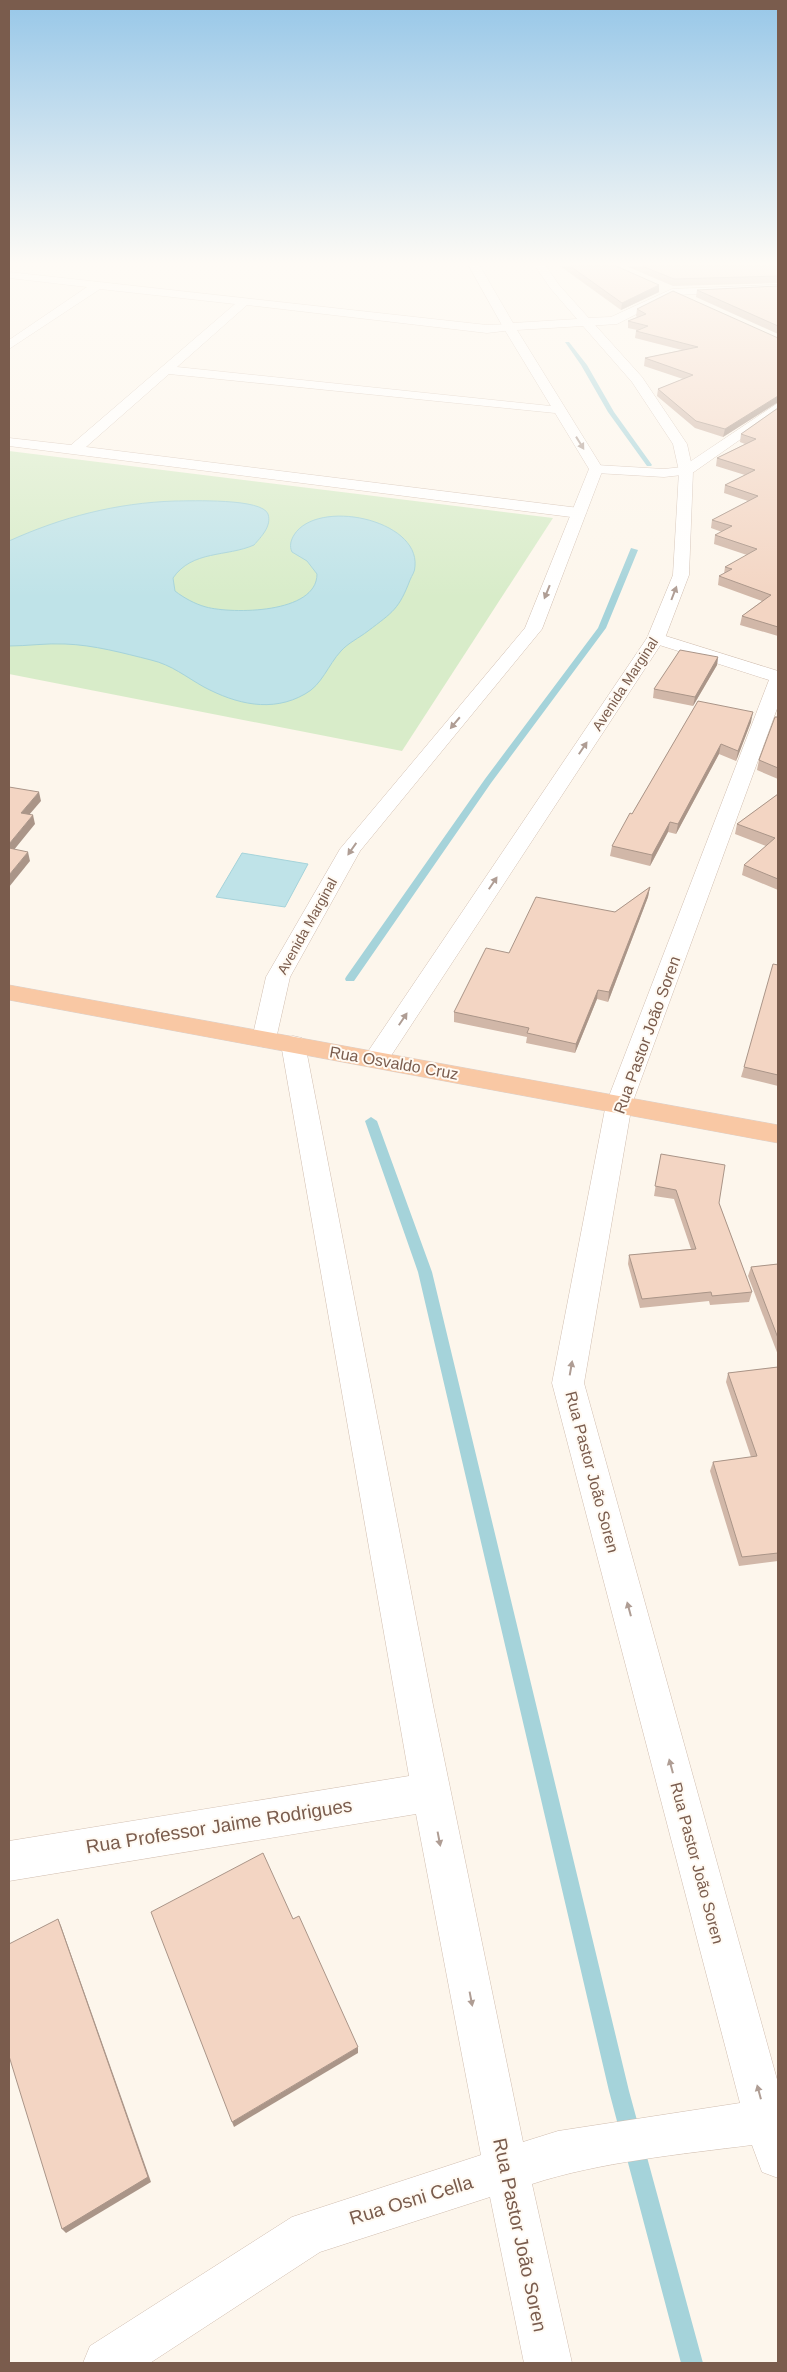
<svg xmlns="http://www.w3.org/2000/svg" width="787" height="2372" font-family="Arial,sans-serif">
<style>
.green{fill:#d8ecc9}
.water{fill:#bfe3e8;stroke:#a5d3da}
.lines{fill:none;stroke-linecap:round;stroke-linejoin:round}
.stream{fill:#a5d3da;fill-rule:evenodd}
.minor-casing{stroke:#d1beb0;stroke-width:1}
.tertiary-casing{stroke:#d1beb0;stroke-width:1}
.trunk-casing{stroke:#dad1cd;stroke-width:1}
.minor{fill:#fff;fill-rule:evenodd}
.tertiary{fill:#fff;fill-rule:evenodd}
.trunk{fill:#f9c8a4;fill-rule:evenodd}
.wall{fill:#d1b7a8}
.shaded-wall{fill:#aa9588}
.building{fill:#f3d5c3;stroke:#aa9588}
.oneway{fill:#af9d94}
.labels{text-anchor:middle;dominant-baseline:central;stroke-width:4;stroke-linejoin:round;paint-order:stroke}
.far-street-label{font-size:14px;fill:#7a5c4d;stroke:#fffaf3}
.street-label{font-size:16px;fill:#7a5c4d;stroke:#fffaf3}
.near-street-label{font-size:19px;fill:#7a5c4d;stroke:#fffaf3}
</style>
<rect width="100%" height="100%" fill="#fdf6ec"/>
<!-- green -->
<polygon class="green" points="9,451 553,518 402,751 9,674"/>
<!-- water -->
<g class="water">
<path d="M175,501C191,501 262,498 268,514C272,526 261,537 254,545C227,557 192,550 173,578L175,591C184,598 195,604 206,607C232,614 317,614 317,574L307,561L292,552C289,546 291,540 294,535C317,498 419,519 415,566C415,572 412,575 410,580C399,609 393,612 368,631C359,638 348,643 341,651C328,665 322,685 305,694C272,713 236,704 204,687C186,677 172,665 151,660C123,653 94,645 65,644C47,643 27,646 9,646V541C62,517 116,503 175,501Z"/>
<polygon points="242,853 308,864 285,907 216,897"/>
</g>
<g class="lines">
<!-- stream -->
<g class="stream">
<polygon points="565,342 569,342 587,365 614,412 652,465 651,466 647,466 608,412 581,365"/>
<polygon points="631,548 638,550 606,628 491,783 354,981 346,981 345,979 346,977 485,779 598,628"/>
<polygon points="371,1117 377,1121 432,1272 629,2091 703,2363 681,2363 609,2091 418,1272 365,1121"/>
</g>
<defs>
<g id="minor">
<polygon points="9,272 487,325 513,324 515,327 513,330 487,333 247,305 177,367 560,407 567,411 565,414 169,374 86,447 579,508 587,513 579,518 9,446 9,438 71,445 235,304 100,289 9,349 9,340 87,287 9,278"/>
<polygon points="778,285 778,291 674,295 617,324 586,326 580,322 586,318 611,317 672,289"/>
<polygon points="778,403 778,413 691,474 664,477 596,473 589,469 596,465 664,469 682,467"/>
<path d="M656,633L778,671V706L632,1104L584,1383L778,2083V2178L762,2172L752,2145C682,2154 599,2162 532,2184L572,2363H524L490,2197L320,2252L150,2363H83L90,2346L292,2217L481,2155L416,1814L9,1881V1841L409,1776L281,1044L284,1038L293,1036L302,1038L305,1044L433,1705L523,2142L558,2131L740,2103L552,1383L606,1104L769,680L650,642L647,638L650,634Z"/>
</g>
<polygon id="tertiary" points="469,266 480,266 513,323 577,319 551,289 535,266 546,266 559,285 642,377 687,444 693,471 689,575 665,638 385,1065 376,1067 367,1065 363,1059 367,1053 647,638 673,575 679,471 673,444 632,382 583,326 517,330 603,469 542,629 360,851 290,977 276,1039 273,1045 264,1047 255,1045 252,1039 266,977 340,849 525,628 589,469 503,327"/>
<polygon id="trunk" points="9,985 778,1125 778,1143 9,1000"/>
</defs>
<!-- minor casing -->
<use href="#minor" class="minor-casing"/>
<!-- tertiary casing -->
<use href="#tertiary" class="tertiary-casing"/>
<!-- trunk casing -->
<use href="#trunk" class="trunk-casing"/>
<!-- minor -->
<use href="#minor" class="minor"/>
<!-- tertiary -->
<use href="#tertiary" class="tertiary"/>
<!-- trunk -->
<use href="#trunk" class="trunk"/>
</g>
<!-- wall -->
<g class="wall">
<polygon points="560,266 616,266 659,292 621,310"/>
<polygon points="626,266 778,266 778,283 673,286"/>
<polygon points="778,286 778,334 696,297 697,290"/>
<polygon points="637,309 778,338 778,402 723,437 695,428 657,396 658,389 683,379 644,366 645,358 682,350 635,338 636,331 637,330 628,328 628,321 637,317 636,316"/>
<polygon points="778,408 778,636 740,625 742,616 762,601 718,585 719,576 724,574 725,567 747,555 714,544 715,535 722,532 711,528 712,520 748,501 724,493 725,485 745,475 716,466 717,458 745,444 740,442 741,434"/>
<polygon points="718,657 717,665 693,706 653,698 654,689"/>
<polygon points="698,701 751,722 736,761 719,754 676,834 668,832 650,866 610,856 612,846 632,814"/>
<polygon points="778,717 778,779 757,770 759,760"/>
<polygon points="778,794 778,890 742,875 744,865 766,846 735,834 737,824"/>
<polygon points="650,887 648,897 608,1002 597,999 575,1053 526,1043 527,1037 454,1022 454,1012 615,912"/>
<polygon points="778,965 778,1086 741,1077 744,1067"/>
<polygon points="661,1154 719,1203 752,1292 749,1302 710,1305 709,1301 640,1308 628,1264 629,1255 691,1249 674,1199 654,1196"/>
<polygon points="778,1264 778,1355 748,1276 751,1267"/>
<polygon points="778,1367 778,1561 739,1566 710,1471 713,1462 751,1457 726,1382 728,1373"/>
</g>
<!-- shaded-wall -->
<g class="shaded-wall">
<polygon points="659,285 659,292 621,310 622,303"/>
<polygon points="778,396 778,402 723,437 725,429"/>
<polygon points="718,657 717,665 693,706 695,697"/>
<polygon points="753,712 751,722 736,761 738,751"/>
<polygon points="721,744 719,754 676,834 678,824"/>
<polygon points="39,792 41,801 23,822 21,813"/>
<polygon points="33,815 35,824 9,856 9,844"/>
<polygon points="670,822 668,832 650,866 652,855"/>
<polygon points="28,852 30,861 9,887 9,875"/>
<polygon points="650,887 648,897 608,1002 609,992"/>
<polygon points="598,990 597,999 575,1053 576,1044"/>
<polygon points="58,1919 61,1926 151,2182 66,2233 62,2229"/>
<polygon points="358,2047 358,2053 234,2127 232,2122"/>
</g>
<!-- building -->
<g class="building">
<polygon points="570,266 616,266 659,285 622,303"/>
<polygon points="642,266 778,266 778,276 674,279"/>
<polygon points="778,286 778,326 697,290"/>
<polygon points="673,291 778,338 778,396 725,429 696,421 658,389 693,375 645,358 698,347 636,331 648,326 628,321 646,314 637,309"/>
<polygon points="778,408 778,627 742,616 771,595 719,576 732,569 725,567 757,549 715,535 732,526 712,520 758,496 725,485 755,470 717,458 756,439 741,434"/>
<polygon points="680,650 718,657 695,697 654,689"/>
<polygon points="698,701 753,712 738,751 721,744 678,824 670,822 652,855 612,846 630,813 632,814"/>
<polygon points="775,717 778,717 778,768 759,760"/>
<polygon points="9,787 39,792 21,813 33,815 9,844"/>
<polygon points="778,794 778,879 744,865 775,838 737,824"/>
<polygon points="9,848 28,852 9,875"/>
<polygon points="650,887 609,992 598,990 576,1044 527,1033 529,1028 454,1012 486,948 509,953 536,897 615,912"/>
<polygon points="773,964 778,965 778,1075 744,1067"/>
<polygon points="661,1154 725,1165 719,1203 752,1292 712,1296 711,1292 642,1299 629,1255 696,1249 676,1190 655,1186"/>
<polygon points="778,1264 778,1338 751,1267"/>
<polygon points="778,1367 778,1553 742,1557 713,1462 757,1456 728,1373"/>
<polygon points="263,1853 293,1919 299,1916 358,2047 232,2122 151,1912"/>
<polygon points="58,1919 148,2177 62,2229 9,2056 9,1944"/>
</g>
<!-- one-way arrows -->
<defs><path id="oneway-solid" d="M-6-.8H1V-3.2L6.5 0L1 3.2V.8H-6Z" transform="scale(1.25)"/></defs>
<g class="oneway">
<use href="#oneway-solid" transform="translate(580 443) rotate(58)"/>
<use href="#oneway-solid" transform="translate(547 592) rotate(112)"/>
<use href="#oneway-solid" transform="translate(674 593) rotate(-69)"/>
<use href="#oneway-solid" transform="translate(455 723) rotate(130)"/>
<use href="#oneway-solid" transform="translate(583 748) rotate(-56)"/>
<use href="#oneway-solid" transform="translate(352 849) rotate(125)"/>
<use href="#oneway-solid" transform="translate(493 883) rotate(-56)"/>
<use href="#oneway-solid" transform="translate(403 1019) rotate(-56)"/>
<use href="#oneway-solid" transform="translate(571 1368) rotate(-80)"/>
<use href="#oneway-solid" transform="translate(629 1609) rotate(-105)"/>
<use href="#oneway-solid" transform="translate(671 1766) rotate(-105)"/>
<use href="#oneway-solid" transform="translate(439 1839) rotate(79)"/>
<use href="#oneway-solid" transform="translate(471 1999) rotate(79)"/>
<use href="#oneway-solid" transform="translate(759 2092) rotate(-105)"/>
</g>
<!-- sky -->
<linearGradient id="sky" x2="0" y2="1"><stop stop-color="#97c7e8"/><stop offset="0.44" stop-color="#fefbf6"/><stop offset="1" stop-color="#fefbf6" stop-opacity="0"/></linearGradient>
<rect width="787" height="598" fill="url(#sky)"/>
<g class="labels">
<!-- far-street labels -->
<g class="far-street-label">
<text transform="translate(625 684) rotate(-57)">Avenida Marginal</text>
<text transform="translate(307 926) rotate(-61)">Avenida Marginal</text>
</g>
<!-- street labels -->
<g class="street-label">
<text transform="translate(647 1035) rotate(-70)">Rua Pastor João Soren</text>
<text transform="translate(394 1063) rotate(10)">Rua Osvaldo Cruz</text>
<text transform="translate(592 1472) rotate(75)">Rua Pastor João Soren</text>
<text transform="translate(697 1863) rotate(75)">Rua Pastor João Soren</text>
</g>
<!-- near-street labels -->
<g class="near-street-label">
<text transform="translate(219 1826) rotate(-9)">Rua Professor Jaime Rodrigues</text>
<text transform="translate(411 2200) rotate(-17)">Rua Osni Cella</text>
<text transform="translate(520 2235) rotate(78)">Rua Pastor João Soren</text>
</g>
</g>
<!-- border -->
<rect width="787" height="2372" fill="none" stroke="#7a5c4d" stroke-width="20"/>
</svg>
